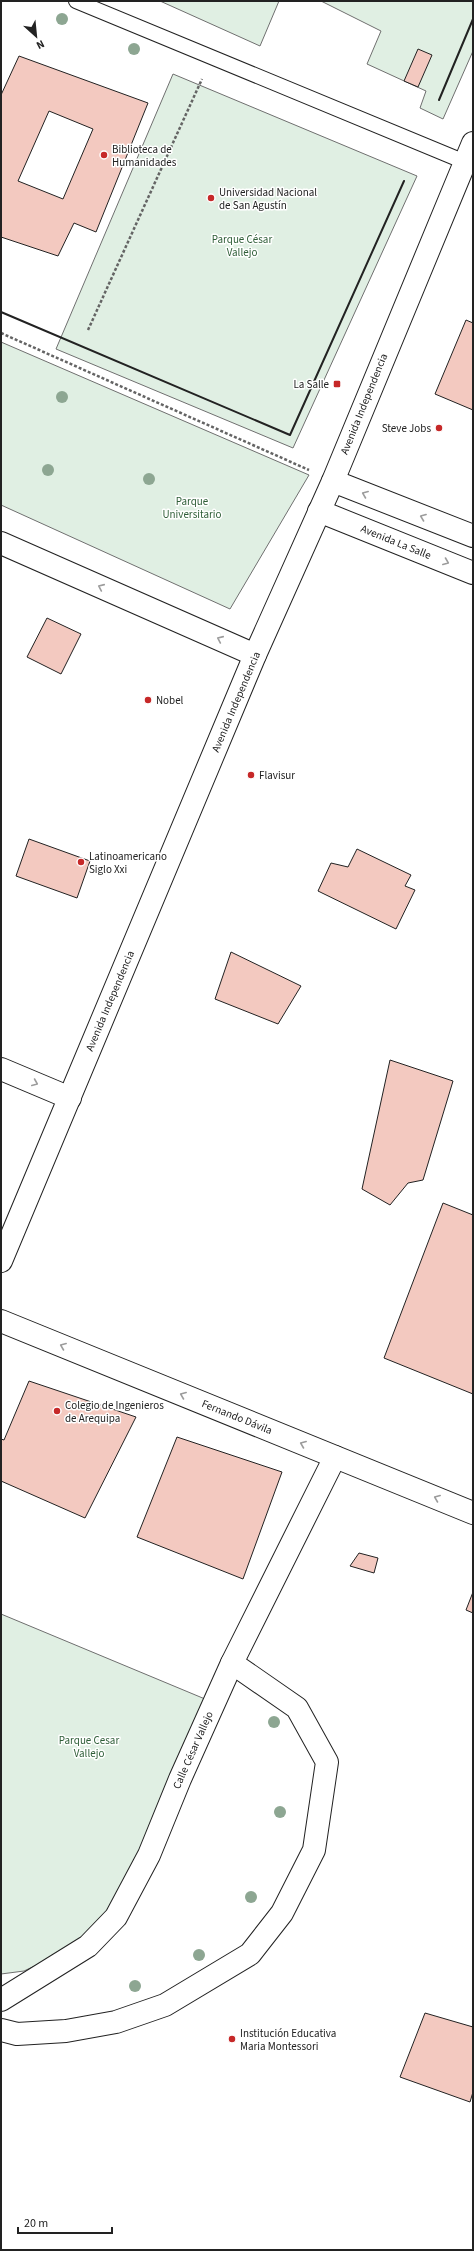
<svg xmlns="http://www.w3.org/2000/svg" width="474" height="2251" font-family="'Source Sans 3',sans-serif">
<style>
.green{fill:#e0efe3;stroke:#6f6f6f}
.building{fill:#f3c9c0;stroke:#222;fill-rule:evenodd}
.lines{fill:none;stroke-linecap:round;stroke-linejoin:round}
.service-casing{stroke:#222;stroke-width:16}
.minor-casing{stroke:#222;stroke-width:24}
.tertiary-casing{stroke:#222;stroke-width:24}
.secondary-casing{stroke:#222;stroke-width:24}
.path{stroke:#646464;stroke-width:2.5;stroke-dasharray:3 2;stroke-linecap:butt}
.service{stroke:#fff;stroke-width:14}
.minor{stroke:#fff;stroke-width:22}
.tertiary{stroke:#fff;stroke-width:22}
.secondary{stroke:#fff;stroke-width:22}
.wall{stroke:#222;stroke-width:2}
.tree{fill:#8da692}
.oneway{stroke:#9c9c9c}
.poi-dot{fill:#c62828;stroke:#fff;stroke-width:1.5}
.labels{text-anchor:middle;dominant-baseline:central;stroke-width:3;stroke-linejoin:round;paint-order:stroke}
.poi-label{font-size:11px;fill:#222;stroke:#fff;text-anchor:start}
.park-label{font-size:11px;fill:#2f5e38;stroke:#fff}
.street-label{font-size:11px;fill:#222;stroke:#fff}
</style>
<rect width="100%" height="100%" fill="#fff"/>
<!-- green -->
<g class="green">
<polygon points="160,1 279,1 260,46"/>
<polygon points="321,1 473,1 473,51 443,119 420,108 426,91 367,64 381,31"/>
<polygon points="173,74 417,176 293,448 56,349"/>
<polygon points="1,342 309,475 230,609 1,505"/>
<polygon points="1,1614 205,1699 118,1904 83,1943 24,1971 1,1974"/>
</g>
<!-- building -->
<g class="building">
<polygon points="418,49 432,55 418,87 404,81"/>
<path d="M19,56L148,103L96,232L74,223L58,256L1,237V95ZM49,111L93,129L63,199L18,181Z"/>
<polygon points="466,320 473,323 473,410 435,394"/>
<polygon points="47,618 81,634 61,674 27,657"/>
<polygon points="29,839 90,861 77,898 16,876"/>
<polygon points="357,849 411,875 405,886 415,890 396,929 318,891 331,863 348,867"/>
<polygon points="231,952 301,986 278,1024 215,999"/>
<polygon points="390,1060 453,1081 423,1180 408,1183 390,1205 362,1189"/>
<polygon points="443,1203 473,1215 473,1394 384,1358"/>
<polygon points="29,1381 136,1417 85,1518 1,1481 1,1439 4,1440"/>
<polygon points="177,1437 282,1472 243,1579 137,1537"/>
<polygon points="359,1553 378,1558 374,1573 350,1566"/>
<polygon points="473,1592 473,1613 466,1610"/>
<polygon points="425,2013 473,2027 473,2092 470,2102 400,2077"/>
</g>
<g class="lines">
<defs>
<polyline id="service" points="76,1 465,162"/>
<g id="minor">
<polyline points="1,1321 473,1513"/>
<polyline points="1,2000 88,1946 116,1917 149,1855 180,1779 232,1663 335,1457"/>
<polyline points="1,2030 17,2034 66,2031 116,2022 165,2005 250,1954 282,1913 314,1850 327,1762 297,1708 232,1663"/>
</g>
<g id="tertiary">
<polyline points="333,481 473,536"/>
<polyline points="319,511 473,573"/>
<polyline points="1,543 255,655"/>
<polyline points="1,1069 70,1098"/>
</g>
<polyline id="secondary" points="1,1261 255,655 333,481 473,143"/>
</defs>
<!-- service casing -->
<use href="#service" class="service-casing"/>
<!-- minor casing -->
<use href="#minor" class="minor-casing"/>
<!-- tertiary casing -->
<use href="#tertiary" class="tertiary-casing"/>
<!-- secondary casing -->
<use href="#secondary" class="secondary-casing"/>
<!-- path -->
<g class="path">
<polyline points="88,330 202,79"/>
<polyline points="1,333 309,470"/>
</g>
<!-- service -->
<use href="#service" class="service"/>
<!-- minor -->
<use href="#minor" class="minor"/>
<!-- tertiary -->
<use href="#tertiary" class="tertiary"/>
<!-- secondary -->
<use href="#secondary" class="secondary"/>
<!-- wall -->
<g class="wall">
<polyline points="439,100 473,19"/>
<polyline points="1,312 290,435 404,181"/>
</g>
</g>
<!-- trees -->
<g class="tree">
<circle cx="62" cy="19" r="6"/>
<circle cx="134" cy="49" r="6"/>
<circle cx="62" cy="397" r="6"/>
<circle cx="48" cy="470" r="6"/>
<circle cx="149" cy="479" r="6"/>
<circle cx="274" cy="1722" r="6"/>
<circle cx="280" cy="1812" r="6"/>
<circle cx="251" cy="1897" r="6"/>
<circle cx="199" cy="1955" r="6"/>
<circle cx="135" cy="1986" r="6"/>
</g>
<!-- one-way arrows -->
<defs><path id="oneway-chevron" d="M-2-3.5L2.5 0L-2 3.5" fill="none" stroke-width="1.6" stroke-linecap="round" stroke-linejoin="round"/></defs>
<g class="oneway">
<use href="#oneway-chevron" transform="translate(365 494) rotate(-158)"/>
<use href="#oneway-chevron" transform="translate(423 517) rotate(-159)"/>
<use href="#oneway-chevron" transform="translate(446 562) rotate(22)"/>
<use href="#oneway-chevron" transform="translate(101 587) rotate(-156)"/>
<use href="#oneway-chevron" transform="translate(220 639) rotate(-156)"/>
<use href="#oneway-chevron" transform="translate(35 1083) rotate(23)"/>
<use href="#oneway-chevron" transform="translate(63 1346) rotate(-158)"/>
<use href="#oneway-chevron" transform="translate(183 1395) rotate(-158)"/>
<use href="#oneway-chevron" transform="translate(303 1444) rotate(-158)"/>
<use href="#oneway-chevron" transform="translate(437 1498) rotate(-158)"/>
</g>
<!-- markers -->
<g class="poi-dot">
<circle cx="104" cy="155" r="4"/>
<circle cx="211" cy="198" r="4"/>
<rect x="333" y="380" width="8" height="8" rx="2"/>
<circle cx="439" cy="428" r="4"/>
<circle cx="148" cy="700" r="4"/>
<circle cx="251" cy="775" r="4"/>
<circle cx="81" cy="862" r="4"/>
<circle cx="57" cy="1411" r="4"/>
<circle cx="232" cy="2039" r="4"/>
</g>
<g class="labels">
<!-- poi labels -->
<g class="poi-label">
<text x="112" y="149">Biblioteca de<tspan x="112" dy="13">Humanidades</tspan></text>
<text x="219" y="192">Universidad Nacional<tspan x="219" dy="13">de San Agustín</tspan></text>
<text x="329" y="384" text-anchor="end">La Salle</text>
<text x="431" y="428" text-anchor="end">Steve Jobs</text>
<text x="156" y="700">Nobel</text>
<text x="259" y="775">Flavisur</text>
<text x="89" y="856">Latinoamericano<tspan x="89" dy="13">Siglo Xxi</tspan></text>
<text x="65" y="1405">Colegio de Ingenieros<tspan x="65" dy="13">de Arequipa</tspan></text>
<text x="240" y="2033">Institución Educativa<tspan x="240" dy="13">Maria Montessori</tspan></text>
</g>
<!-- park labels -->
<g class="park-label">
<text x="242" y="239">Parque César<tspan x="242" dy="13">Vallejo</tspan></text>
<text x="192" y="501">Parque<tspan x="192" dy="13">Universitario</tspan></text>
<text x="89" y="1740">Parque Cesar<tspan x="89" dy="13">Vallejo</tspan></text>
</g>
<!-- street labels -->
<g class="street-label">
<text transform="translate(364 404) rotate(-68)">Avenida Independencia</text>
<text transform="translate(396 542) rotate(22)">Avenida La Salle</text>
<text transform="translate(236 702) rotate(-67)">Avenida Independencia</text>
<text transform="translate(110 1001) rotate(-67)">Avenida Independencia</text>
<text transform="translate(237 1417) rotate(22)">Fernando Dávila</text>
<text transform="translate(193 1750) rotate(-66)">Calle César Vallejo</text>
</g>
</g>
<!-- border -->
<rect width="474" height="2251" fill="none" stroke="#222222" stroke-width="4"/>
<!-- north arrow -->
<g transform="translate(36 36) rotate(153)" stroke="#ffffff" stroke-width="3" paint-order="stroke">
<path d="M0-3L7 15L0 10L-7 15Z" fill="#222222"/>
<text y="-6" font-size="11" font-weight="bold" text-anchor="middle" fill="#222222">N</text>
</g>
<!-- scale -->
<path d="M18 2227v6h94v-6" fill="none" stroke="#222222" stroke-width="2"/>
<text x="24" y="2227" font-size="12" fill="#222222" stroke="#ffffff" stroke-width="3" paint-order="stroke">20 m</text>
</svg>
